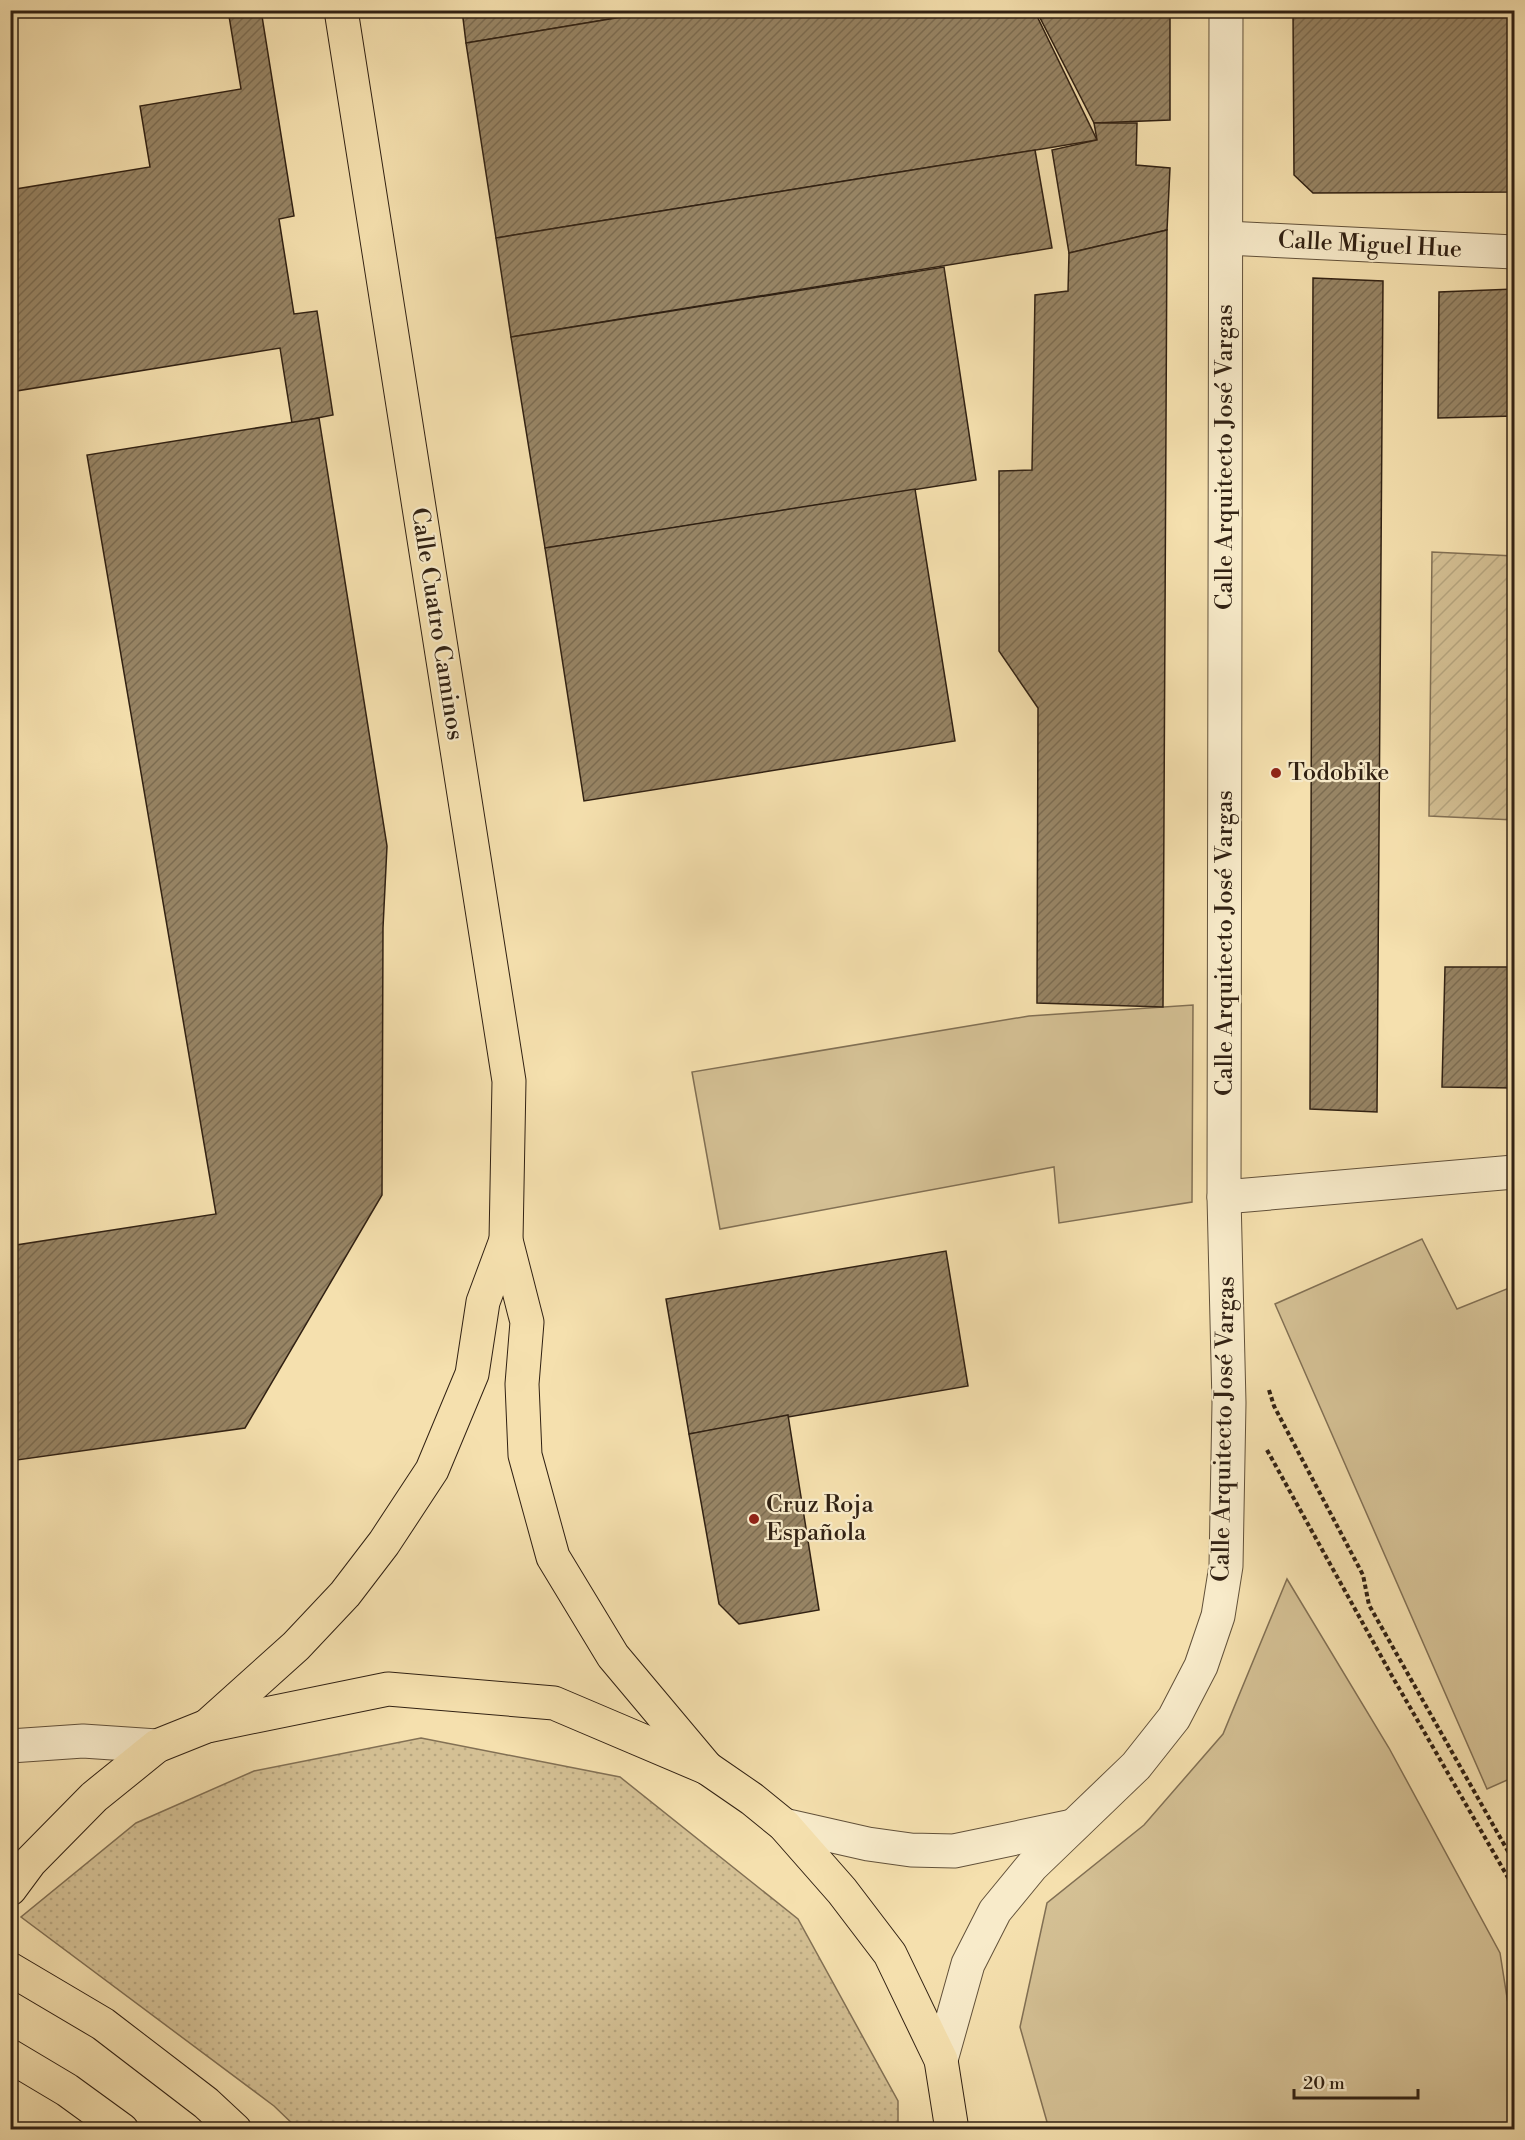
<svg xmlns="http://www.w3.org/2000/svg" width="1525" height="2140" font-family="'Libre Bodoni',serif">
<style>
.grass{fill:url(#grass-dots);stroke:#827054;stroke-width:1.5}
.park{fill:#d4c094;stroke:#827054;stroke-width:1.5}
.garden{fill:url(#garden-furrows);stroke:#827054;stroke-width:1.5}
.building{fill:url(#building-hatch);stroke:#312113;stroke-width:1.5}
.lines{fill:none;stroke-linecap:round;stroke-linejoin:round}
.minor-casing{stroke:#62513a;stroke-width:35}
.major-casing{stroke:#312113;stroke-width:35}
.path{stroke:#312113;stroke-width:4;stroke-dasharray:4.5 3;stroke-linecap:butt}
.minor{stroke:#f8ebca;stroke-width:33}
.major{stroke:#f5e0ae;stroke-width:33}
.poi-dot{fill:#8f2418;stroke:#f8ebca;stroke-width:2}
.labels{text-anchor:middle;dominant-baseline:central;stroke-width:4.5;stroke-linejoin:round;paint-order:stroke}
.street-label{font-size:24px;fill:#312113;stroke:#f8ebca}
.poi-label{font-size:24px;fill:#312113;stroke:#f8ebca;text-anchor:start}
</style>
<defs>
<pattern id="grass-dots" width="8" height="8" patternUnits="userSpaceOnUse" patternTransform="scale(1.5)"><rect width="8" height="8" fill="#d4c094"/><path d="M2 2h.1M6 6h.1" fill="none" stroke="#b6a57f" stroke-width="1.8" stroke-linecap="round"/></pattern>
<pattern id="garden-furrows" width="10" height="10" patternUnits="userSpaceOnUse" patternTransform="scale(1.5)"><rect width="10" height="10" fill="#d4c094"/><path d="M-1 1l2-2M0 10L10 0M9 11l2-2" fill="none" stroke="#b6a57f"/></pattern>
<pattern id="building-hatch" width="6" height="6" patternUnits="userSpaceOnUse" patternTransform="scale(1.5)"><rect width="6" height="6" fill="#978464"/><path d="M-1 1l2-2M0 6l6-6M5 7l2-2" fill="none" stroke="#7c6c51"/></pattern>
</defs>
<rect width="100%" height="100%" fill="#f5e0ae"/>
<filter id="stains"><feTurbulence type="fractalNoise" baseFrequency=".00333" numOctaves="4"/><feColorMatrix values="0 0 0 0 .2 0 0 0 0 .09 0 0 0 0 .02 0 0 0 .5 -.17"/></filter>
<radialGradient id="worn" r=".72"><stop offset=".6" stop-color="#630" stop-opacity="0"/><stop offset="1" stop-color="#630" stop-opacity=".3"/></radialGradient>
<!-- grass -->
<polygon class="grass" points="421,1738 620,1777 798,1919 898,2101 898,2129 298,2129 274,2106 21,1917 136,1823 254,1771"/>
<!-- park -->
<g class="park">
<polygon points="1193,1005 1192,1202 1059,1223 1054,1167 720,1229 692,1072 1029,1016"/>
<polygon points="1422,1239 1457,1309 1514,1286 1514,1777 1487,1789 1275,1304"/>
<polygon points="1287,1579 1389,1748 1500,1953 1514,2042 1514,2129 1049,2129 1020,2027 1047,1903 1144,1825 1223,1734"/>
</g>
<!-- garden -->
<polygon class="garden" points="1432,552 1514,556 1514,820 1429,816"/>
<!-- building -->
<g class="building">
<polygon points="228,10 261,10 294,216 279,219 294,314 317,311 333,415 292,423 280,348 10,392 10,190 150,167 140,106 241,89"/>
<polygon points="462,10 664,10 466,43"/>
<polygon points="664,10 1034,10 1097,140 496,238 466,43"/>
<polygon points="1036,10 1170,10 1170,120 1094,123"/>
<polygon points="1293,10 1514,10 1514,192 1313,193 1294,175"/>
<polygon points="1094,123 1137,123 1136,165 1170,168 1167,230 1069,253 1052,150 1097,140"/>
<polygon points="1035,150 1052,248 511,337 496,238"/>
<polygon points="1167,230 1163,1007 1037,1003 1038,708 999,651 999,471 1032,470 1035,295 1068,291 1069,253"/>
<polygon points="944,267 976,480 545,548 511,337"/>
<polygon points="1313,278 1383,281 1377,1112 1310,1109"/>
<polygon points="1514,289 1514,416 1438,418 1439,292"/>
<polygon points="319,418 387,846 383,928 382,1195 245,1428 10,1461 10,1246 216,1214 87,455"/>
<polygon points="915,489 955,741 584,801 545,548"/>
<polygon points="1445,967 1514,967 1514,1088 1442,1087"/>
<polygon points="946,1251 968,1386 689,1434 666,1299"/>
<polygon points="788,1415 819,1610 739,1624 719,1604 689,1434"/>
</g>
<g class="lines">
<defs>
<g id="minor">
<polyline points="1226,238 1514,252"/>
<polyline points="1224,1197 1514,1172"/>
<polyline points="10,1746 83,1741 157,1746"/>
<polyline points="784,1825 868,1844 911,1850 954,1851 1073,1826"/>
<polyline points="941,2060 968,1964 995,1911 1032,1866 1136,1766 1174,1718 1201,1666 1218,1616 1226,1566 1229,1403 1224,1197 1226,10"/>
</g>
<g id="major">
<polyline points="341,10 509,1081 506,1240 527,1322 522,1384 525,1455 553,1557 613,1656 707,1768"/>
<polyline points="207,1726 296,1646 345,1594 384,1543 432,1470 472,1374 483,1302 506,1240"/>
<polyline points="10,1889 30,1862 94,1797 157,1746 207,1726 388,1689 554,1703 707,1768 752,1799 784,1825 842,1891 890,1954 941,2060 952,2130"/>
<polyline points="10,1969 103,2024 206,2103 235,2130"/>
<polyline points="10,2056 67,2090 122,2130"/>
</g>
</defs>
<!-- minor casing -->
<use href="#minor" class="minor-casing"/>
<!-- major casing -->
<use href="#major" class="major-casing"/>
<!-- path -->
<g class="path">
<polyline points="1269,1390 1274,1406 1363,1575 1369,1605 1514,1862"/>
<polyline points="1267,1450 1392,1676 1514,1888"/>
</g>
<!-- minor -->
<use href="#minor" class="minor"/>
<!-- major -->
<use href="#major" class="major"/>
</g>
<!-- markers -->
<g class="poi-dot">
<circle cx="1276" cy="773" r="6"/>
<circle cx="754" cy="1519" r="6"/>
</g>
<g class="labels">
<!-- street labels -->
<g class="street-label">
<text transform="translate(1370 245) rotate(3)">Calle Miguel Hue</text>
<text transform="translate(1225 457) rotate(-90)">Calle Arquitecto José Vargas</text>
<text transform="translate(437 624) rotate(81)">Calle Cuatro Caminos</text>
<text transform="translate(1225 943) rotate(-90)">Calle Arquitecto José Vargas</text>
<text transform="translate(1224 1429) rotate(-89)">Calle Arquitecto José Vargas</text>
</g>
<!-- poi labels -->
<g class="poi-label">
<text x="1288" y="773">Todobike</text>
<text x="766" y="1505">Cruz Roja<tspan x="766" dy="28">Española</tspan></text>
</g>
</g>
<!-- margin -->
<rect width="1525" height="2140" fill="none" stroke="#f5e0ae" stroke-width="36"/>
<rect x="12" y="12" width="1501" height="2116" fill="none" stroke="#312113" stroke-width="3"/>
<rect x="18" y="18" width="1489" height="2104" fill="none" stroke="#312113" stroke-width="1.5"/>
<!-- scale -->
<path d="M1294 2089v9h124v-9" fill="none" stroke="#312113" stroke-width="3"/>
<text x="1303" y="2089" font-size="18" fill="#312113" stroke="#f8ebca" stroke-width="4.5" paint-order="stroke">20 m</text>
<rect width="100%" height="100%" filter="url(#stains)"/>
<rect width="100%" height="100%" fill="url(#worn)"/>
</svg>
